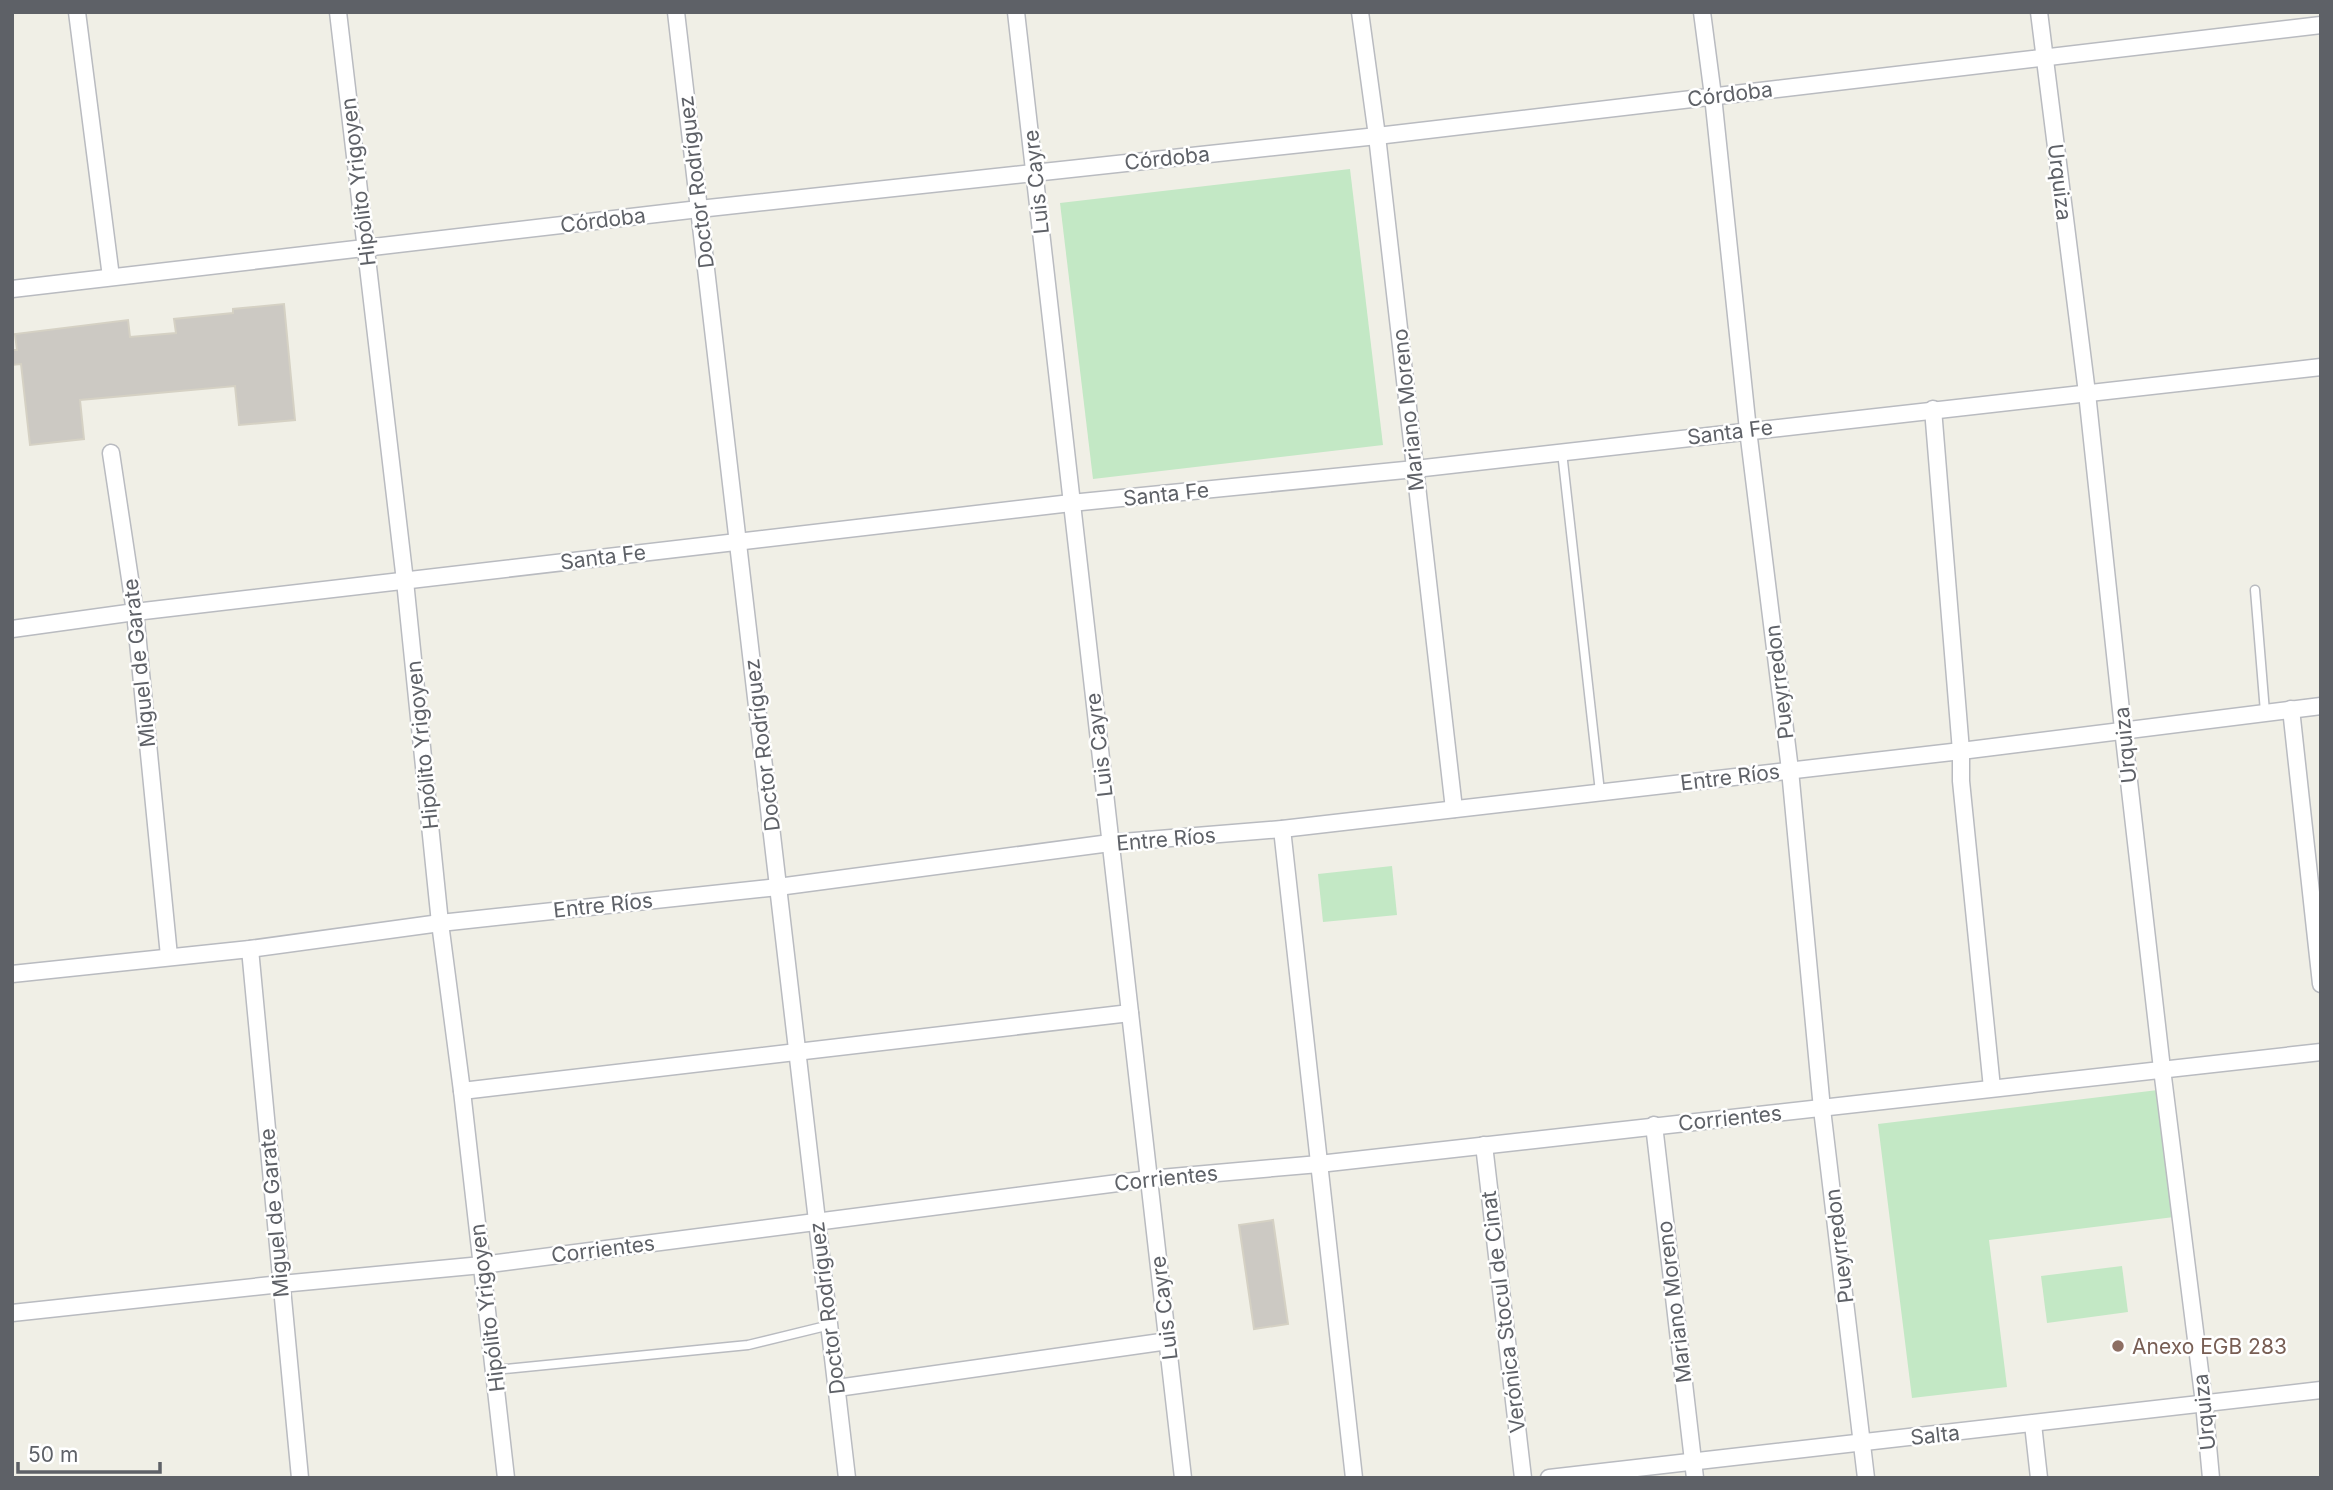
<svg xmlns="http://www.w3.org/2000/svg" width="2333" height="1490" font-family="Inter,sans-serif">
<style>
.green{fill:#c3e8c5}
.building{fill:#ccc9c3;stroke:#d5d1c4;stroke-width:2}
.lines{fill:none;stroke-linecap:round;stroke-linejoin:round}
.service-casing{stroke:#b9bbc0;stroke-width:11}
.minor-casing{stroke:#b9bbc0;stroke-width:19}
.service{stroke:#fff;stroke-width:8}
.minor{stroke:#fff;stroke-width:16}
.education-dot{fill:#8d6e63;stroke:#fff;stroke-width:2.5}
.labels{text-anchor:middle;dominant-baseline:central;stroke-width:5;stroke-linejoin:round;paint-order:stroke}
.street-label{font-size:21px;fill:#5e6167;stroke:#fff}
.education-label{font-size:21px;fill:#785e54;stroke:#fff;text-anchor:start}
</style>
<rect width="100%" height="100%" fill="#f0efe6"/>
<!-- green -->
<g class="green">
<polygon points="1350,169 1383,445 1093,479 1060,203"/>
<polygon points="1392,866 1397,915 1323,922 1318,874"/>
<polygon points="2158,1090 2174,1217 1989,1240 2007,1387 1912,1398 1878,1124"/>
<polygon points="2122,1266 2128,1312 2047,1323 2041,1276"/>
</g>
<!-- building -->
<g class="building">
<polygon points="284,304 295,420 239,425 235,386 80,400 84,439 30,445 21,364 12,365 12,350 17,350 15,334 128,320 130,337 176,333 174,319 233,313 233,309"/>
<polygon points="1273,1220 1288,1324 1254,1329 1239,1225"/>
</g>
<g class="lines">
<defs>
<g id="service">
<polyline points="1562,452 1600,792"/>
<polyline points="2255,590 2265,712"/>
<polyline points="495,1370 748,1345 830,1325"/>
</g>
<g id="minor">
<polyline points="77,12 111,277"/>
<polyline points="338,12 405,581 440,923 462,1091 506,1478"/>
<polyline points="676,12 847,1478"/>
<polyline points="1016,12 1183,1478"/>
<polyline points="1360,12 1377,136 1454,809"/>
<polyline points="1702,12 1713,96 1748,430 1790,770 1822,1109 1866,1478"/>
<polyline points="2039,12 2087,393 2123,729 2162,1069 2204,1403 2211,1478"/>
<polyline points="12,289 699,209 1377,136 2321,25"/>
<polyline points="1933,409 1961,751 1961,781 1992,1088"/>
<polyline points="111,453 135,612 169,956"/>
<polyline points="12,629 135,612 1071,503 1415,469 2321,367"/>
<polyline points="2291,709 2321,984"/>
<polyline points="1282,829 1354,1478"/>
<polyline points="250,949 300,1478"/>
<polyline points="12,974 250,949 440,923 778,887 1110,843 1282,829 1961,751 2321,706"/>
<polyline points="462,1091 1130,1013"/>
<polyline points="1654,1125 1695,1478"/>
<polyline points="1484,1145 1523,1478"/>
<polyline points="12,1313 281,1284 482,1265 1149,1179 1319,1164 2321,1052"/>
<polyline points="837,1388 1168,1341"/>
<polyline points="2033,1424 2039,1478"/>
<polyline points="1549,1478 2321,1390"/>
</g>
</defs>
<!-- service casing -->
<use href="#service" class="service-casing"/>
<!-- minor casing -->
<use href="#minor" class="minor-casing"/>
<!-- service -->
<use href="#service" class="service"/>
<!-- minor -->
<use href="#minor" class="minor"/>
</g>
<!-- markers -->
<circle class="education-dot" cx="2118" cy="1346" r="7"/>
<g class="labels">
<!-- street labels -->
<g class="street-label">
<text transform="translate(1730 94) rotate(-7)">Córdoba</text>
<text transform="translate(1167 158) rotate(-6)">Córdoba</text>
<text transform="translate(358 182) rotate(-97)">Hipólito Yrigoyen</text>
<text transform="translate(696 182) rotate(-97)">Doctor Rodríguez</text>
<text transform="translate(1036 182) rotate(-96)">Luis Cayre</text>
<text transform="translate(2060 182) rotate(83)">Urquiza</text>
<text transform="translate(603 220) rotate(-7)">Córdoba</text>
<text transform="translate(1408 410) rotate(-96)">Mariano Moreno</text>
<text transform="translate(1730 432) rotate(-7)">Santa Fe</text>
<text transform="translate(1166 494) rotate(-6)">Santa Fe</text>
<text transform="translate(603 557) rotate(-7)">Santa Fe</text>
<text transform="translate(139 663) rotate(-96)">Miguel de Garate</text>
<text transform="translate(1779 682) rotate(-97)">Pueyrredon</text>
<text transform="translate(422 745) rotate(-96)">Hipólito Yrigoyen</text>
<text transform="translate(762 745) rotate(-97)">Doctor Rodríguez</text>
<text transform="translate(1099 745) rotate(-97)">Luis Cayre</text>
<text transform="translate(2125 745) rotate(-96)">Urquiza</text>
<text transform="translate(1730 777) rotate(-7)">Entre Ríos</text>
<text transform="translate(1166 839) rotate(-5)">Entre Ríos</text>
<text transform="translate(603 905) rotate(-6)">Entre Ríos</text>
<text transform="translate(1730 1118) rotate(-6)">Corrientes</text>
<text transform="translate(1166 1178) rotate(-6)">Corrientes</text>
<text transform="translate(274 1213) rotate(-95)">Miguel de Garate</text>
<text transform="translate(1839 1246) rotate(-97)">Pueyrredon</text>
<text transform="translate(603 1249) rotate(-7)">Corrientes</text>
<text transform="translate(1674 1302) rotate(-97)">Mariano Moreno</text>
<text transform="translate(487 1308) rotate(-97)">Hipólito Yrigoyen</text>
<text transform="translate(827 1308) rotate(-97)">Doctor Rodríguez</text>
<text transform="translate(1164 1308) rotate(-97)">Luis Cayre</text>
<text transform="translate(1503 1312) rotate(-97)">Verónica Stocul de Cinat</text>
<text transform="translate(2204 1412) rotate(-96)">Urquiza</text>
<text transform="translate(1935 1435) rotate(-6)">Salta</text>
</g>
<!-- education labels -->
<g class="education-label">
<text x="2132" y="1346">Anexo EGB 283</text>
</g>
</g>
<!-- border -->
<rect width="2333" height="1490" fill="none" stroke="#5e6167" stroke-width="28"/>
<!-- scale -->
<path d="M18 1462v10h142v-10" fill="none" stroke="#5e6167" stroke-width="3.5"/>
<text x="28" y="1462" font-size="21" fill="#5e6167" stroke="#ffffff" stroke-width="5" paint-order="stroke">50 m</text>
</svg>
